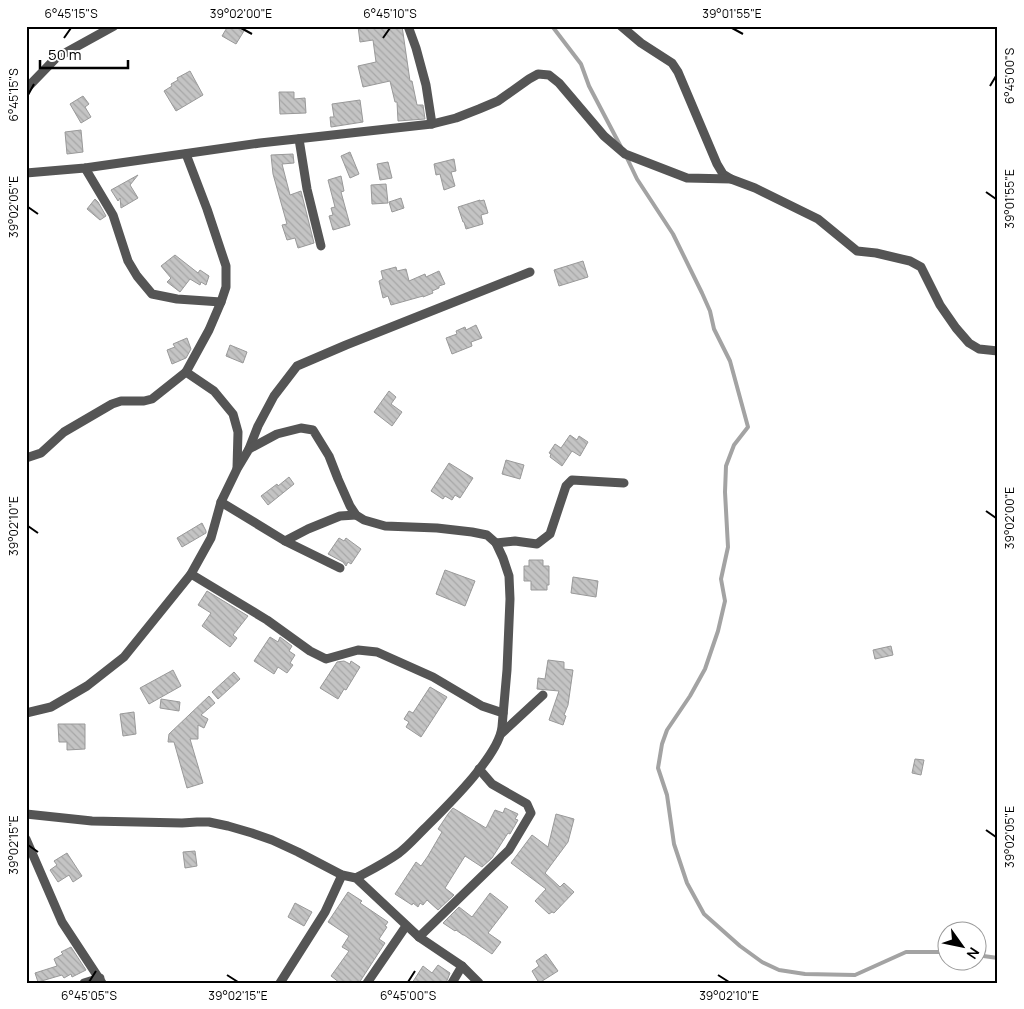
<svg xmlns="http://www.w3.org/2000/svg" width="1024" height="1009" font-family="Manrope,sans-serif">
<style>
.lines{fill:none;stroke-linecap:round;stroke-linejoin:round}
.stream{stroke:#a3a3a3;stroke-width:4}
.building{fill:url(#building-back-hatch);stroke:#999}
.street{stroke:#555;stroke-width:9}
.ticks{fill:none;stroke:#000;stroke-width:2}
.neatline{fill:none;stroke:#000;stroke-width:2}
.ticks-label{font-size:12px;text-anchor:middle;fill:#000}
</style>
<defs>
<pattern id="building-back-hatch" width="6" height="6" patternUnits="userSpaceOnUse" patternTransform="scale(1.25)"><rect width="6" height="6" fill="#c4c4c4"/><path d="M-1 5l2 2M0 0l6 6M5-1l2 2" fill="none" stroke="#a7a7a7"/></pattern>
</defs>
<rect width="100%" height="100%" fill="#fff"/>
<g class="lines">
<!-- stream -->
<g class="stream">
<polyline points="552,26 581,64 589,86 621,147"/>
<polyline points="626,156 637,179 673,234 702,293 710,311 714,329 730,361 748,427 734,445 726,466 725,492 728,547 721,579 725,601 718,631 705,669 690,696 667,730 662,744 658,768 667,795 674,844 687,883 704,914 740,946 762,962 779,970 805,974 855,975 906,952 946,952"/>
<polyline points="976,955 998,958"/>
</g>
</g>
<!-- building -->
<g class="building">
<polygon points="228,26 247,26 236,44 222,36"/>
<polygon points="358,26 402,26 410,81 412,81 417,105 423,105 425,119 398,121 397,102 395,102 390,81 363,87 358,66 376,62 373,40 360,42"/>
<polygon points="190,71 203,95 176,111 164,91 172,86 171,84 178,80 177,78"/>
<polygon points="279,92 294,92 294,99 305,98 306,113 280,114"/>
<polygon points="83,96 89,104 85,107 91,117 81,123 70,104"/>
<polygon points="360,100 363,122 331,127 330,117 334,117 332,104"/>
<polygon points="81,130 83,152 67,154 65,132"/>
<polygon points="350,152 359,174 350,178 341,156"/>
<polygon points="293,154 294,163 282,164 290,195 301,191 314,243 298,248 295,238 287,240 282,225 287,224 273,174 271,155"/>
<polygon points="454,159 456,171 451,172 455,186 444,190 440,174 436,175 434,164"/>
<polygon points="388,162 392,178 380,180 377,164"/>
<polygon points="138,175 130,185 138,198 121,208 120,198 118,201 111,190"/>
<polygon points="341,176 344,191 341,192 350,225 333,230 329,216 333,215 331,208 335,207 328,180"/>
<polygon points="386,184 388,203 372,204 371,185"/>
<polygon points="401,198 404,208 392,212 389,202"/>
<polygon points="95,199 98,202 106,216 100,220 87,209"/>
<polygon points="480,200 480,201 484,200 488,213 481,215 483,224 466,229 464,222 463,222 458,207"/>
<polygon points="175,255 198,273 200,270 209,276 206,285 201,282 200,285 190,279 180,292 167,282 171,278 161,266"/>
<polygon points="583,261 588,277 559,286 554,270"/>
<polygon points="396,267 397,271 406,269 409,281 425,274 426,277 439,271 445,284 439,286 439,288 432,291 433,293 423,297 423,296 391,305 388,296 383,298 379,281 383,279 381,271"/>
<polygon points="476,325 482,338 471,342 472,346 452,354 446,338 457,334 456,331 465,327 466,330"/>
<polygon points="187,338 191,349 186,358 172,364 167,350 175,347 173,344"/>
<polygon points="230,345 247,352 243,363 226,356"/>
<polygon points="389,391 396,397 391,404 402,412 392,426 374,412"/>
<polygon points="570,435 577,440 579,436 588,442 580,456 572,451 562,466 550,457 551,454 549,453 555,444 561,448"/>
<polygon points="506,460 524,465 520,479 502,474"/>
<polygon points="449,463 473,478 460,498 455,495 452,500 445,496 443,499 431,491"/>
<polygon points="289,477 294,484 268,505 261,496 277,484 278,486"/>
<polygon points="202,523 206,531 206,533 182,547 177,538"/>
<polygon points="339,538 344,541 346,538 361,549 351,564 348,562 346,566 343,562 328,554"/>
<polygon points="529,560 543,560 543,566 549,566 549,585 547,585 547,590 531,590 531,581 524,581 524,566 529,566"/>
<polygon points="445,570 475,581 465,606 436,594"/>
<polygon points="573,577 598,581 596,597 571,593"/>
<polygon points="207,591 248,616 233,635 237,638 230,647 202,626 211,613 198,605"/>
<polygon points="270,637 278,642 280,637 292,646 289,651 295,655 290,663 293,665 287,673 278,667 274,674 254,661"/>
<polygon points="891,646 893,655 875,659 873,650"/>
<polygon points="548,660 564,662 564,669 573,670 568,705 564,715 566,716 563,725 549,720 559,691 537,689 538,678 545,679"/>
<polygon points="344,661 350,664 351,661 360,667 346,690 344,689 338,699 320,688 337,662"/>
<polygon points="173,670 181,686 149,704 140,688"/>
<polygon points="234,672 240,679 218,699 212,692"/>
<polygon points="430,687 447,697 421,737 406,727 409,722 404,719 409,711 413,713"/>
<polygon points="209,696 215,703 201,715 208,719 204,728 198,725 198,739 190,739 203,783 187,788 174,742 168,742 169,734"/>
<polygon points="161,699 180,702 179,711 160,708"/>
<polygon points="134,712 136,734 123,736 120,714"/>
<polygon points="58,724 85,724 85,749 67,750 67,742 59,742"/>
<polygon points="915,759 924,760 921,775 912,773"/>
<polygon points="453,808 486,828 495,810 503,813 505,808 518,814 515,819 518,820 510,834 508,833 492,858 482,867 465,856 445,888 454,895 438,910 427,900 423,905 420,903 418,907 413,903 412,905 395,894 416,862 421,866 428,856 442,832 438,829 448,814"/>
<polygon points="556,814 574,819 568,842 545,873 560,887 564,883 574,892 554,913 552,912 549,914 535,901 546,889 511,863 532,835 548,847"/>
<polygon points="195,851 197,866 185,868 183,852"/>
<polygon points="67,853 82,876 73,882 69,875 58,882 50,870 57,865 54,861"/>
<polygon points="348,892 362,901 360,903 388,922 385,926 387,927 379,939 385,943 359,983 340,983 331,976 349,951 342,947 349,936 328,922"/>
<polygon points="490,893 508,907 488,933 501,942 492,954 464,935 463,935 456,930 455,931 443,923 459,907 472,917"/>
<polygon points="295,903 312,912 304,926 288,917"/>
<polygon points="71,947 86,970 72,977 71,974 64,978 62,975 38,982 35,973 57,966 54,959 63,954 61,952"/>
<polygon points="546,954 558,971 539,983 532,971 539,966 536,961"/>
<polygon points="438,965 450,973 446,983 412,983 423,966 432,973"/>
</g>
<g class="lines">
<!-- street -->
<g class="street">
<polyline points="408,26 416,48 426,85 432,124"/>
<polyline points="621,26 641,43 672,63 678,72 717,164 723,174 731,179 755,188 818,219 857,251 876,253 910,261 921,267 940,305 956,328 969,343 979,349 998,351"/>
<polyline points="26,89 56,58 114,26"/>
<polyline points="299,139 307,189 321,246"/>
<polyline points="85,168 113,215 128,261 137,276 152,294 177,299 221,302"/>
<polyline points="26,173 85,168 260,143 432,124 456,118 479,109 498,101 529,79 538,74 549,75 559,83 604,136 625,154 687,178 731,179"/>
<polyline points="186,372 209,330 221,302 226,287 226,266 207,209 186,154"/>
<polyline points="249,449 258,426 274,396 297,366 346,345 530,272"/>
<polyline points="26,458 41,453 64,432 112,404 121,401 144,401 152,399 186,372 214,391 233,414 238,432 237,468"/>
<polyline points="221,502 285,541 308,529 340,516 356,515"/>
<polyline points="285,541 340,568"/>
<polyline points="496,543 515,541 537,544 550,534 566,486 572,480 624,483"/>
<polyline points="191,574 267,620 310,651 326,659 358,650 377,652 433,677 482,706 503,713"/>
<path d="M26,713L51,707L87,686L124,657L191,574L211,538L221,502L237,469L249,449L277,434L301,428L313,430L329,456L338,479L350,506L356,515L364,520L385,526L437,528L472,532L487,535L496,543L503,558L509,576L510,599L507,670L502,727C499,756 446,807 424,829C416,837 408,846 399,853C385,863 371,870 356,878"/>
<polyline points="502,733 543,695"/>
<polyline points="26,814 92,821 182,823 197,822 209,822 228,826 252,833 272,840 298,852 342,875 356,878 419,937 462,966 479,983"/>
<polyline points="26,839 62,922 102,983"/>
<polyline points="419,937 509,850 531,813 527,804 492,784 479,769"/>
<polyline points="84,983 100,978"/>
<polyline points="280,983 325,912 342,875"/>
<polyline points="367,983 406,926"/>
<polyline points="452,983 462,966"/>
</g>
</g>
<!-- ticks -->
<path class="ticks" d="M241,28L252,34M732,28L743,34M64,38L71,28M383,38L390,28M990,86L996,76M28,95L34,84M986,192L996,199M28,207L38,214M986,511L996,518M28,526L38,533M986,830L996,837M28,845L38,852M227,975L238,982M718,975L729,982M89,982L96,971M408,982L415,971"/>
<!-- border -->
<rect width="1024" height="1009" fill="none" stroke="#ffffff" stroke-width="55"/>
<!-- north arrow -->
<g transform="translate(962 946) rotate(123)"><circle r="24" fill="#ffffff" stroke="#999999"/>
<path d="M0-4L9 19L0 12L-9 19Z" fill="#000000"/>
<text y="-8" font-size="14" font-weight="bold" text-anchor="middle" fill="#000000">N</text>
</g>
<!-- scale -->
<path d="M40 60v8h88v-8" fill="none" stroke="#000000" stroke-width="2.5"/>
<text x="48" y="60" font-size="15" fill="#000000" stroke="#ffffff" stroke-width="4" paint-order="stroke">50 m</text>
<rect x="28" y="28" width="968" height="954" class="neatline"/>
<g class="ticks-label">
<text x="71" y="18">6°45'15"S</text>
<text x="241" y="18">39°02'00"E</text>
<text x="390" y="18">6°45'10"S</text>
<text x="732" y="18">39°01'55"E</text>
<text transform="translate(1010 76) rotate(-90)" y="4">6°45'00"S</text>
<text transform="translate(14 95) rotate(-90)" y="4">6°45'15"S</text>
<text transform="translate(1010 199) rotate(-90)" y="4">39°01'55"E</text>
<text transform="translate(14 207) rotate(-90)" y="4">39°02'05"E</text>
<text transform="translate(1010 518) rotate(-90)" y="4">39°02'00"E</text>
<text transform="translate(14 526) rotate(-90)" y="4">39°02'10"E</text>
<text transform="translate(1010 837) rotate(-90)" y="4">39°02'05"E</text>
<text transform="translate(14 845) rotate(-90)" y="4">39°02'15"E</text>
<text x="89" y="1000">6°45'05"S</text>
<text x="238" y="1000">39°02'15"E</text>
<text x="408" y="1000">6°45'00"S</text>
<text x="729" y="1000">39°02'10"E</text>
</g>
</svg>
